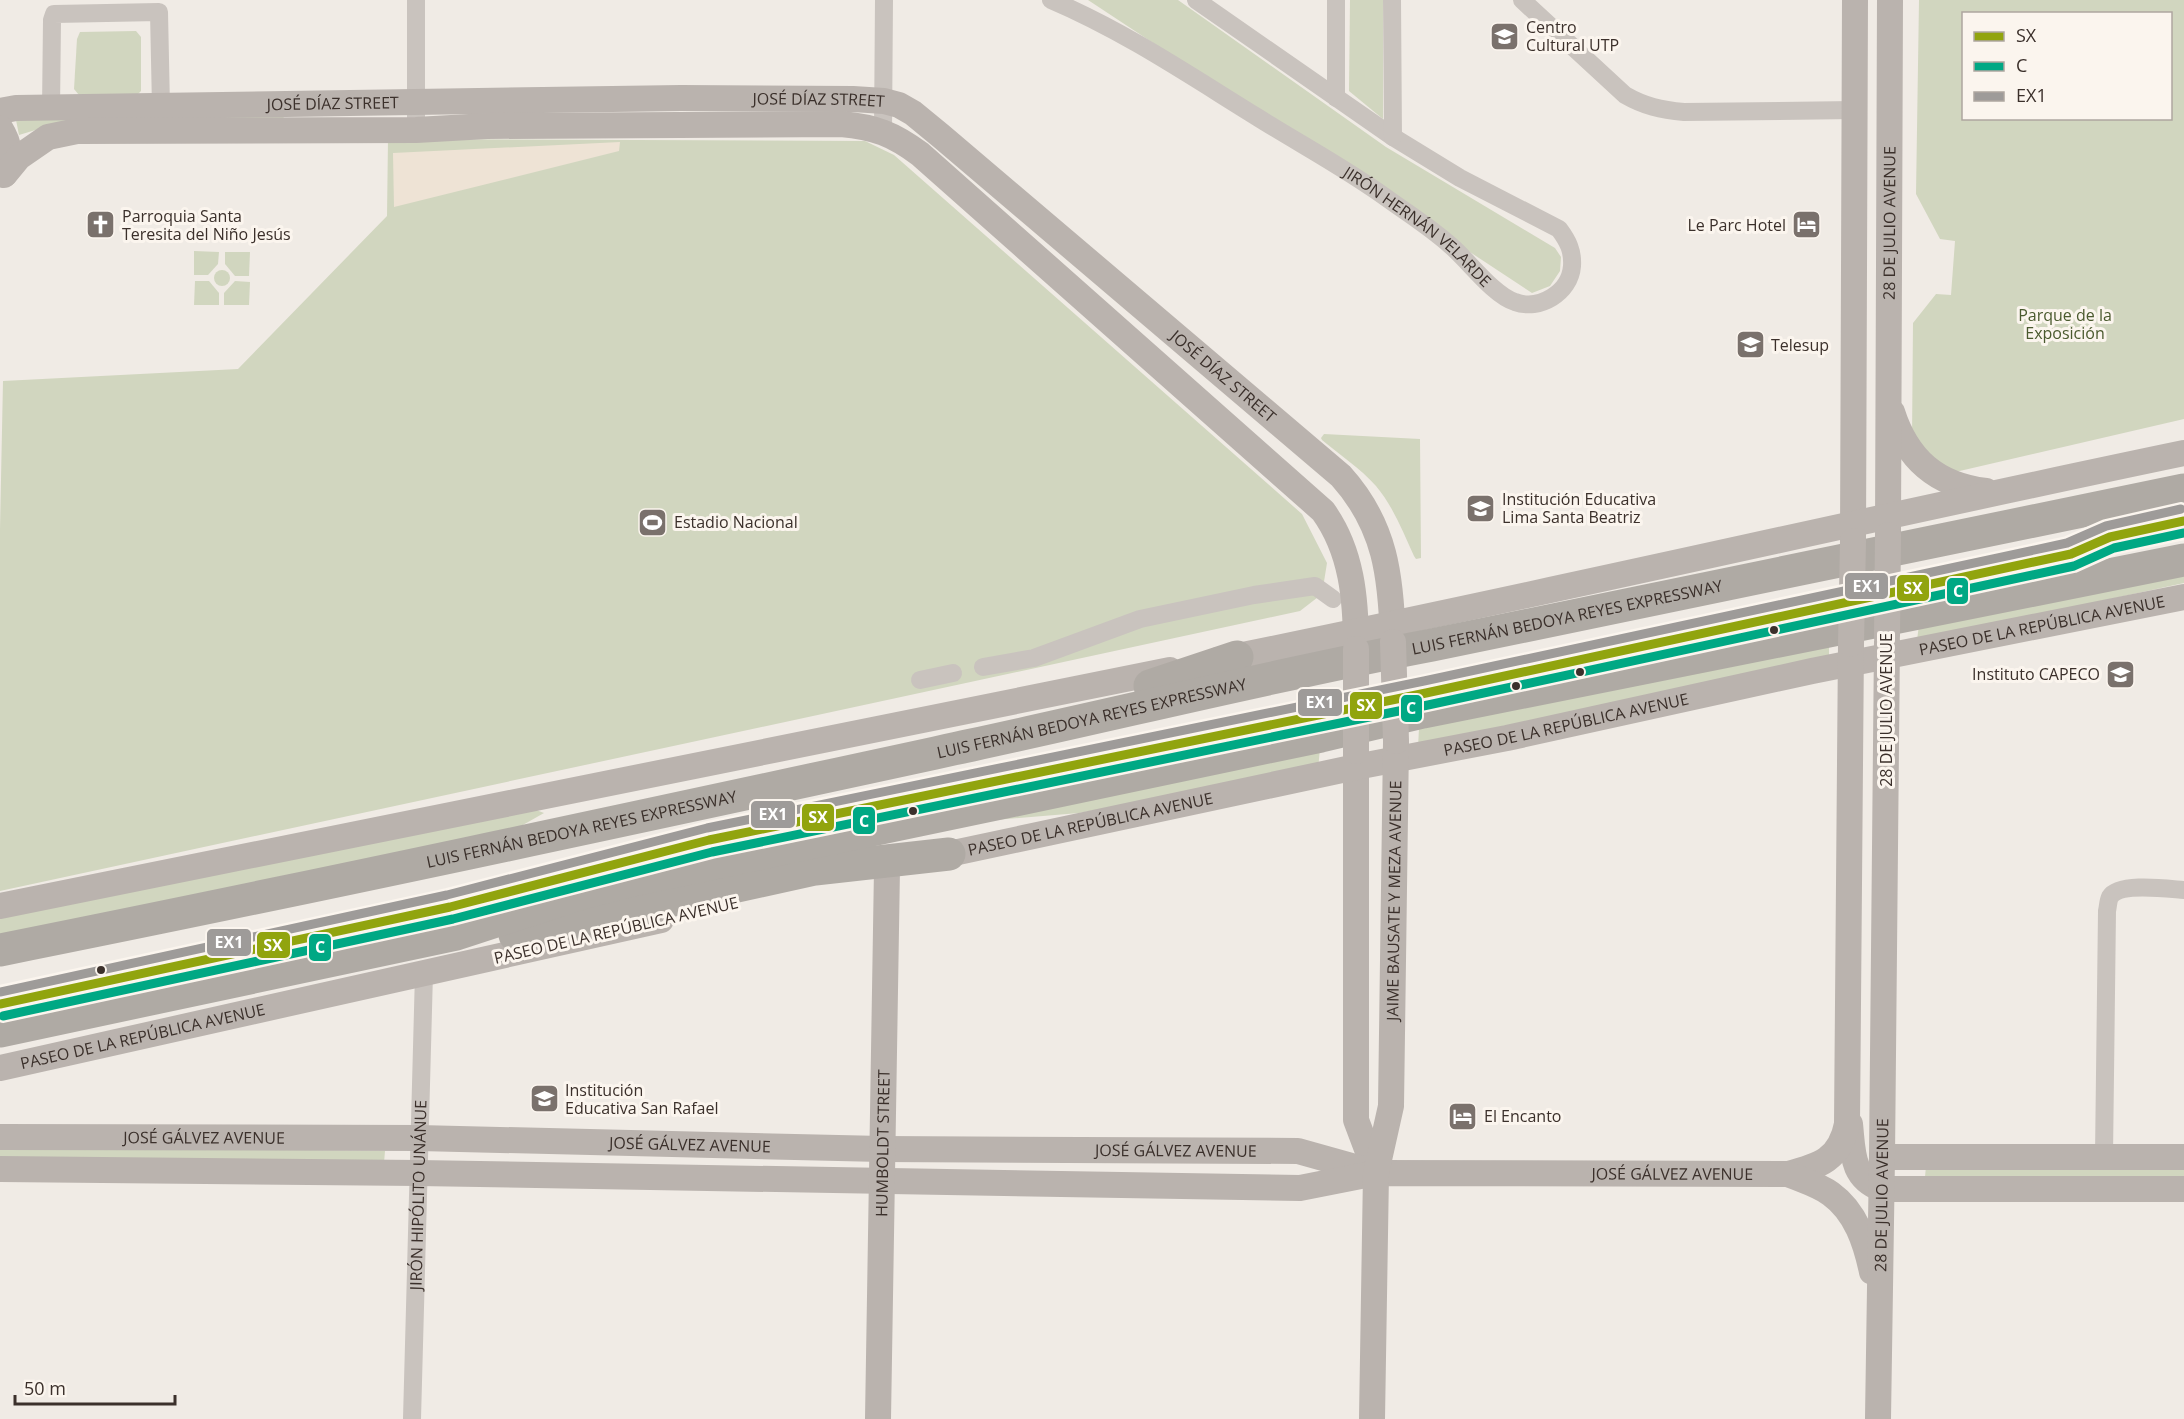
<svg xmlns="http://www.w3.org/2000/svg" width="2184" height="1419" font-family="'Open Sans',sans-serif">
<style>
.green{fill:#d1d6bf;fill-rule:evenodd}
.plaza{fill:#eee3d5}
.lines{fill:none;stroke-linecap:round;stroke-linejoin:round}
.street{stroke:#c9c3be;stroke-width:18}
.secondary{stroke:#bab3ae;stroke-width:26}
.highway{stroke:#afaaa4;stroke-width:33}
.secondary-bridge{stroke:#bab3ae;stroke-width:26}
.bus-1-casing{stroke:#fbf5ee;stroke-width:14}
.bus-2-casing{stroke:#fbf5ee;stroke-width:14}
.bus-3-casing{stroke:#fbf5ee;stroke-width:14}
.bus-1{stroke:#91a40e;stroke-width:9}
.bus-2{stroke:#00a884;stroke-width:9}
.bus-3{stroke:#9e9b99;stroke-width:9}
.bus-dot{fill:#3b302b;stroke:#fbf5ee;stroke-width:2}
.labels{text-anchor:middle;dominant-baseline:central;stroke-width:6;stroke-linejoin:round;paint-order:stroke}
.poi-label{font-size:16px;fill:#3b302b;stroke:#fbf5ee;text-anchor:start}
.street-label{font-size:16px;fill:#3b302b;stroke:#fbf5ee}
.park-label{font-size:16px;fill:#4a5a2e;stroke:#fbf5ee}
.line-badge{stroke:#fbf5ee;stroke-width:2}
.badge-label{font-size:16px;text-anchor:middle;font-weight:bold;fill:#fff}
</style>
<rect width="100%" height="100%" fill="#f0ebe5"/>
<!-- green -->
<g class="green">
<polygon points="1088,0 1178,0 1386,147 1555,248 1561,257 1560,271 1550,286 1532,293"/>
<polygon points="1350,0 1383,0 1383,119 1349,91"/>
<path d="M1919,0H2184V419L1951,473L1912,438L1913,323L1936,294L1951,295L1955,241L1940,239L1916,194ZM1964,14H2170V118H1964Z"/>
<polygon points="136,31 141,37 141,91 136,96 79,95 74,89 77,39 80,32"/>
<polygon points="284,115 283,121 62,122 19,135 16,120"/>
<polygon points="388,139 865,141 894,155 1302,514 1327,563 1322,594 1300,611 0,891 0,529 3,381 238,369 387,216"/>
<polygon points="194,251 219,252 218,264 208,275 194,275"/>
<polygon points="225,252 250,252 249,276 235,276 225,264"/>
<circle cx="222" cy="278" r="8"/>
<polygon points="195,281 209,281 219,293 219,305 194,305"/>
<polygon points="235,281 250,282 249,305 224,305 224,293"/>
<path d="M1324,434L1420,439L1421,558L1416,559L1414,556C1403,532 1393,506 1376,486C1360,468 1340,455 1322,440L1321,438Z"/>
<polygon points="2184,567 2184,583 1917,641 1919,624"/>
<polygon points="1829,643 1829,660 1418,748 1419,728"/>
<polygon points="1320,748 1318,770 1079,813 995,820"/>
<polygon points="531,808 544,813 514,830 0,936 0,915"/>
<polygon points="0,1146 385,1151 384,1163 0,1158"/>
<polygon points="1926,1166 2184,1168 2184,1179 1925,1177"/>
</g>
<!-- plaza -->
<polygon class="plaza" points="620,142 619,151 394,207 393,153"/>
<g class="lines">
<!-- street -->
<g class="street">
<path id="s1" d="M1051,0C1124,31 1189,75 1257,117C1300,144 1347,169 1388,199C1409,214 1431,228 1450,245C1468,260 1493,295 1515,302C1539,311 1570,293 1572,266C1573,251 1568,241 1559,229L1460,178L1393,137L1196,0"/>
<polyline points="1392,0 1393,137"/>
<path d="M1522,0L1625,95C1644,106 1661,110 1684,112L1855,110"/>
<polyline points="1336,98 1336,0"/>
<polyline points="51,109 52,20 54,14 159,12 161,107"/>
<polyline points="416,130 416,0"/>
<polyline points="883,131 884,0"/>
<polyline points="983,667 1034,658 1140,619 1254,595 1315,586 1333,599"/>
<polyline points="920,680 953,673"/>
<path d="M2104,1156L2107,911C2108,907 2108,901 2110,897C2119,882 2169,889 2184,890"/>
<path id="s2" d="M412,1419L424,973"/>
</g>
<!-- secondary -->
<g class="secondary">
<path id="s3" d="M0,111L16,108L681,98L853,99L884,101L899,105L913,113L941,136L1341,476C1386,526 1391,577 1393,641"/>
<path d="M0,128C10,144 12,158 4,175"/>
<path d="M5,174L19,157L48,137L77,131L416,130L487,126L841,124C875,127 893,134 920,154L1323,511C1352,551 1356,599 1356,648"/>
<path d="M1892,412C1907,459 1936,485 1986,491"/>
<path id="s4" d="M1888,531L1890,0"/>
<polyline points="1853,538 1855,0"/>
<path d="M1218,660C1541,595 1861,520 2184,453"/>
<polyline points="1356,751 1356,1120 1376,1173"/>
<path id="s5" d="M930,858L1356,767L1507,738L1812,671L2184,597"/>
<polyline points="0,906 1170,670"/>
<path id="s6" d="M0,1068L661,920"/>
<path d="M1850,1124C1853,1152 1851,1178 1882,1189H2184"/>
<path id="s7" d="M0,1137L419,1138L882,1149L1298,1151L1373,1172"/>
<polyline points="1882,1157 2184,1157"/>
<path id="s8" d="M0,1169L418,1173L1300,1188L1376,1173L1788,1174C1819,1166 1840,1160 1847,1124L1851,644"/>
<path d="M1788,1174C1802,1180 1819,1185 1831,1194C1856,1212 1866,1243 1872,1272"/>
<path id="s9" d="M878,1419L887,868"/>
<path id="s10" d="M1372,1419L1376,1173L1391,1106L1396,743"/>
<path id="s11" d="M1878,1419L1882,1157L1887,642"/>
</g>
<!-- highway -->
<g class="highway">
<polyline points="1150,686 1237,657"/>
<polyline points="515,935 815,869 949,854"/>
<path id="s12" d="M0,950C325,885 648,815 972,745C1125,712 1278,674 1432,645L2184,490"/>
<polyline points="0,1031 456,934 582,893 633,880 1321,736 1423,712 2184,560"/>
</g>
<!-- secondary-bridge -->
<g class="secondary-bridge">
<polyline points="1887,636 1888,535"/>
<polyline points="1393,642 1396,741"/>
<polyline points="1851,644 1853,541"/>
<polyline points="1356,751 1356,649"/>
</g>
<defs>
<polyline id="bus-1" points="0,1004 450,907 709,840 1426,693 2071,554 2110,537 2184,521"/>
<polyline id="bus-2" points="3,1016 453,919 712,852 1428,705 2074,566 2114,548 2184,533"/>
<polyline id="bus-3" points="0,992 447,895 707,828 1424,681 2067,543 2106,526 2181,509"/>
</defs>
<!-- bus-1 casing -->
<use href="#bus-1" class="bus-1-casing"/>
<!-- bus-2 casing -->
<use href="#bus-2" class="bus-2-casing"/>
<!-- bus-3 casing -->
<use href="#bus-3" class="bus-3-casing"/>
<!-- bus-1 -->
<use href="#bus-1" class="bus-1"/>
<!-- bus-2 -->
<use href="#bus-2" class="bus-2"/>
<!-- bus-3 -->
<use href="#bus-3" class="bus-3"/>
</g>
<!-- icons -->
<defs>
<symbol id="school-square" viewBox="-11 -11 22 22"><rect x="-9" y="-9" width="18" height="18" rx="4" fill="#7a716c" stroke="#fbf5ee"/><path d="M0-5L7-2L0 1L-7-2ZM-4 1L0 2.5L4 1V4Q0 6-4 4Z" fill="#fff"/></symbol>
<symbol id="church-square" viewBox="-11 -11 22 22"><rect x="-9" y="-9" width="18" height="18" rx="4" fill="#7a716c" stroke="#fbf5ee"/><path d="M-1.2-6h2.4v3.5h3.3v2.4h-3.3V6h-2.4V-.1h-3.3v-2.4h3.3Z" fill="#fff"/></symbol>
<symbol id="hotel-square" viewBox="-11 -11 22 22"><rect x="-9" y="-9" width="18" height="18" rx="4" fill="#7a716c" stroke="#fbf5ee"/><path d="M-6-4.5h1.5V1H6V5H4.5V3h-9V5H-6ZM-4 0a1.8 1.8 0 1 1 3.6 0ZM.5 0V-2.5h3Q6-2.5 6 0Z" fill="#fff"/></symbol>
<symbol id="university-square" viewBox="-11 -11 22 22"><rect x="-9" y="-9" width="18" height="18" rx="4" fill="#7a716c" stroke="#fbf5ee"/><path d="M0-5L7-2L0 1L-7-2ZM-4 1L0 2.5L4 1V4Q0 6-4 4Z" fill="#fff"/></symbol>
<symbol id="stadium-square" viewBox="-11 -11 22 22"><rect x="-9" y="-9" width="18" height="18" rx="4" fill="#7a716c" stroke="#fbf5ee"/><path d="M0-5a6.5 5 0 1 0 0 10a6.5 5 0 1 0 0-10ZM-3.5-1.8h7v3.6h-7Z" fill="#fff"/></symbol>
</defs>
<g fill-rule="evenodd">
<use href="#school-square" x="1488" y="20" width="33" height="33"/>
<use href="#church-square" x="84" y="208" width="33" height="33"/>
<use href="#hotel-square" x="1790" y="208" width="33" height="33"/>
<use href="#university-square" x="1734" y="328" width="33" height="33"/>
<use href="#school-square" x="1464" y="492" width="33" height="33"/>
<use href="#stadium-square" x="636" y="506" width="33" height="33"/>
<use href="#university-square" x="2104" y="658" width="33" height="33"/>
<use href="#school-square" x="528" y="1082" width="33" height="33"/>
<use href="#hotel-square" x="1446" y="1100" width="33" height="33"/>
</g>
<!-- markers -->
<g class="bus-dot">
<circle cx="1774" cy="630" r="5"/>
<circle cx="1580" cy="672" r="5"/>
<circle cx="1516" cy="686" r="5"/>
<circle cx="913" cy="811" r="5"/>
<circle cx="101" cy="970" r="5"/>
</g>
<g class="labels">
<!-- poi labels -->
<g class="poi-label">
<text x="1526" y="27">Centro<tspan x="1526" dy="18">Cultural UTP</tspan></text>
<text x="122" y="216">Parroquia Santa<tspan x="122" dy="18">Teresita del Niño Jesús</tspan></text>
<text x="1786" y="225" text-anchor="end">Le Parc Hotel</text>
<text x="1771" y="345">Telesup</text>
<text x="1502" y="499">Institución Educativa<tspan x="1502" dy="18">Lima Santa Beatriz</tspan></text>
<text x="674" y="522">Estadio Nacional</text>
<text x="2100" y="674" text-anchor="end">Instituto CAPECO</text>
<text x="565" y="1090">Institución<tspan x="565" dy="18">Educativa San Rafael</tspan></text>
<text x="1484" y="1116">El Encanto</text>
</g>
<!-- street labels -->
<g class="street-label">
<text stroke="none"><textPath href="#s3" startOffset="819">JOSÉ DÍAZ STREET</textPath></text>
<text stroke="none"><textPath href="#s3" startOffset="333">JOSÉ DÍAZ STREET</textPath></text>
<text stroke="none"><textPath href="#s4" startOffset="308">28 DE JULIO AVENUE</textPath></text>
<text stroke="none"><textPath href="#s1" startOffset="432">JIRÓN HERNÁN VELARDE</textPath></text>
<text stroke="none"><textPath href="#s3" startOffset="1323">JOSÉ DÍAZ STREET</textPath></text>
<text stroke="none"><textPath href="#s12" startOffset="1602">LUIS FERNÁN BEDOYA REYES EXPRESSWAY</textPath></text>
<text stroke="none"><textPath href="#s5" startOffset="1136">PASEO DE LA REPÚBLICA AVENUE</textPath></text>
<text transform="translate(1886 710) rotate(-90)">28 DE JULIO AVENUE</text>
<text stroke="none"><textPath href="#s12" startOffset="1116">LUIS FERNÁN BEDOYA REYES EXPRESSWAY</textPath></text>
<text stroke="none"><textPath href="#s5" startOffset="650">PASEO DE LA REPÚBLICA AVENUE</textPath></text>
<text stroke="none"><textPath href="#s5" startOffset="164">PASEO DE LA REPÚBLICA AVENUE</textPath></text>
<text stroke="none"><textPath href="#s12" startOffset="594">LUIS FERNÁN BEDOYA REYES EXPRESSWAY</textPath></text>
<text stroke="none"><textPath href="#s10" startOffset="520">JAIME BAUSATE Y MEZA AVENUE</textPath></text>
<text transform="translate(616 930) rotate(-13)">PASEO DE LA REPÚBLICA AVENUE</text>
<text stroke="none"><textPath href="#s6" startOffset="146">PASEO DE LA REPÚBLICA AVENUE</textPath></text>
<text stroke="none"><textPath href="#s7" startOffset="204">JOSÉ GÁLVEZ AVENUE</textPath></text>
<text stroke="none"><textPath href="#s9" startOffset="276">HUMBOLDT STREET</textPath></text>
<text stroke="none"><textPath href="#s7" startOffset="690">JOSÉ GÁLVEZ AVENUE</textPath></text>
<text stroke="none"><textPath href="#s7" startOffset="1176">JOSÉ GÁLVEZ AVENUE</textPath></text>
<text stroke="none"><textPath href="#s8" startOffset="1674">JOSÉ GÁLVEZ AVENUE</textPath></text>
<text stroke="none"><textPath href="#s11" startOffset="224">28 DE JULIO AVENUE</textPath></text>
<text stroke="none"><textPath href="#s2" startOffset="224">JIRÓN HIPÓLITO UNÁNUE</textPath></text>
</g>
<!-- park labels -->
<g class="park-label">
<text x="2065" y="315">Parque de la<tspan x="2065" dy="18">Exposición</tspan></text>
</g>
</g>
<g class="line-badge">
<rect x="1844" y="572" width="45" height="28" rx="6" fill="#9e9b99"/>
<rect x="1896" y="574" width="34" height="28" rx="6" fill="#91a40e"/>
<rect x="1946" y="577" width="23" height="28" rx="6" fill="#00a884"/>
<rect x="1297" y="688" width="46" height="29" rx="6" fill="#9e9b99"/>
<rect x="1349" y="691" width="34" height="29" rx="6" fill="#91a40e"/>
<rect x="1400" y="694" width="23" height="29" rx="6" fill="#00a884"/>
<rect x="750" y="800" width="46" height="29" rx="6" fill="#9e9b99"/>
<rect x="801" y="803" width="34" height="29" rx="6" fill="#91a40e"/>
<rect x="852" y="806" width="24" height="29" rx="6" fill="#00a884"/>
<rect x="206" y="928" width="46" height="29" rx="6" fill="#9e9b99"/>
<rect x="256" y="931" width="35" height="28" rx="6" fill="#91a40e"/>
<rect x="308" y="933" width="24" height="29" rx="6" fill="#00a884"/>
</g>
<g class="badge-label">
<text x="1867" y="592">EX1</text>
<text x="1913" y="594">SX</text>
<text x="1958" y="597">C</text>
<text x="1320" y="708">EX1</text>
<text x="1366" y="711">SX</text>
<text x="1411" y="714">C</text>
<text x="773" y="820">EX1</text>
<text x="818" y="823">SX</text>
<text x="864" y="827">C</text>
<text x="229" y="948">EX1</text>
<text x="273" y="951">SX</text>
<text x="320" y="953">C</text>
</g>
<!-- legend -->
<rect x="1962" y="12" width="210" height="108" fill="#fbf5ee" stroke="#aea6a0" stroke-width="1.5"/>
<rect x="1974" y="32" width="30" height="9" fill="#91a40e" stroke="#aea6a0" stroke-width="1.5"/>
<text x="2016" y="42" font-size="18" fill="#3b302b">SX</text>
<rect x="1974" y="62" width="30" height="9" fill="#00a884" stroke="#aea6a0" stroke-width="1.5"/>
<text x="2016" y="72" font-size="18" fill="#3b302b">C</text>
<rect x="1974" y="92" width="30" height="9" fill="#9e9b99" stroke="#aea6a0" stroke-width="1.5"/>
<text x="2016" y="102" font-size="18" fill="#3b302b">EX1</text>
<!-- scale -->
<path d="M15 1395v9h160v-9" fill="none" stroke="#3b302b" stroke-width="3"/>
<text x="24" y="1395" font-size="18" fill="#3b302b" stroke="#fbf5ee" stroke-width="4.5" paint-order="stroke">50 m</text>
</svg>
